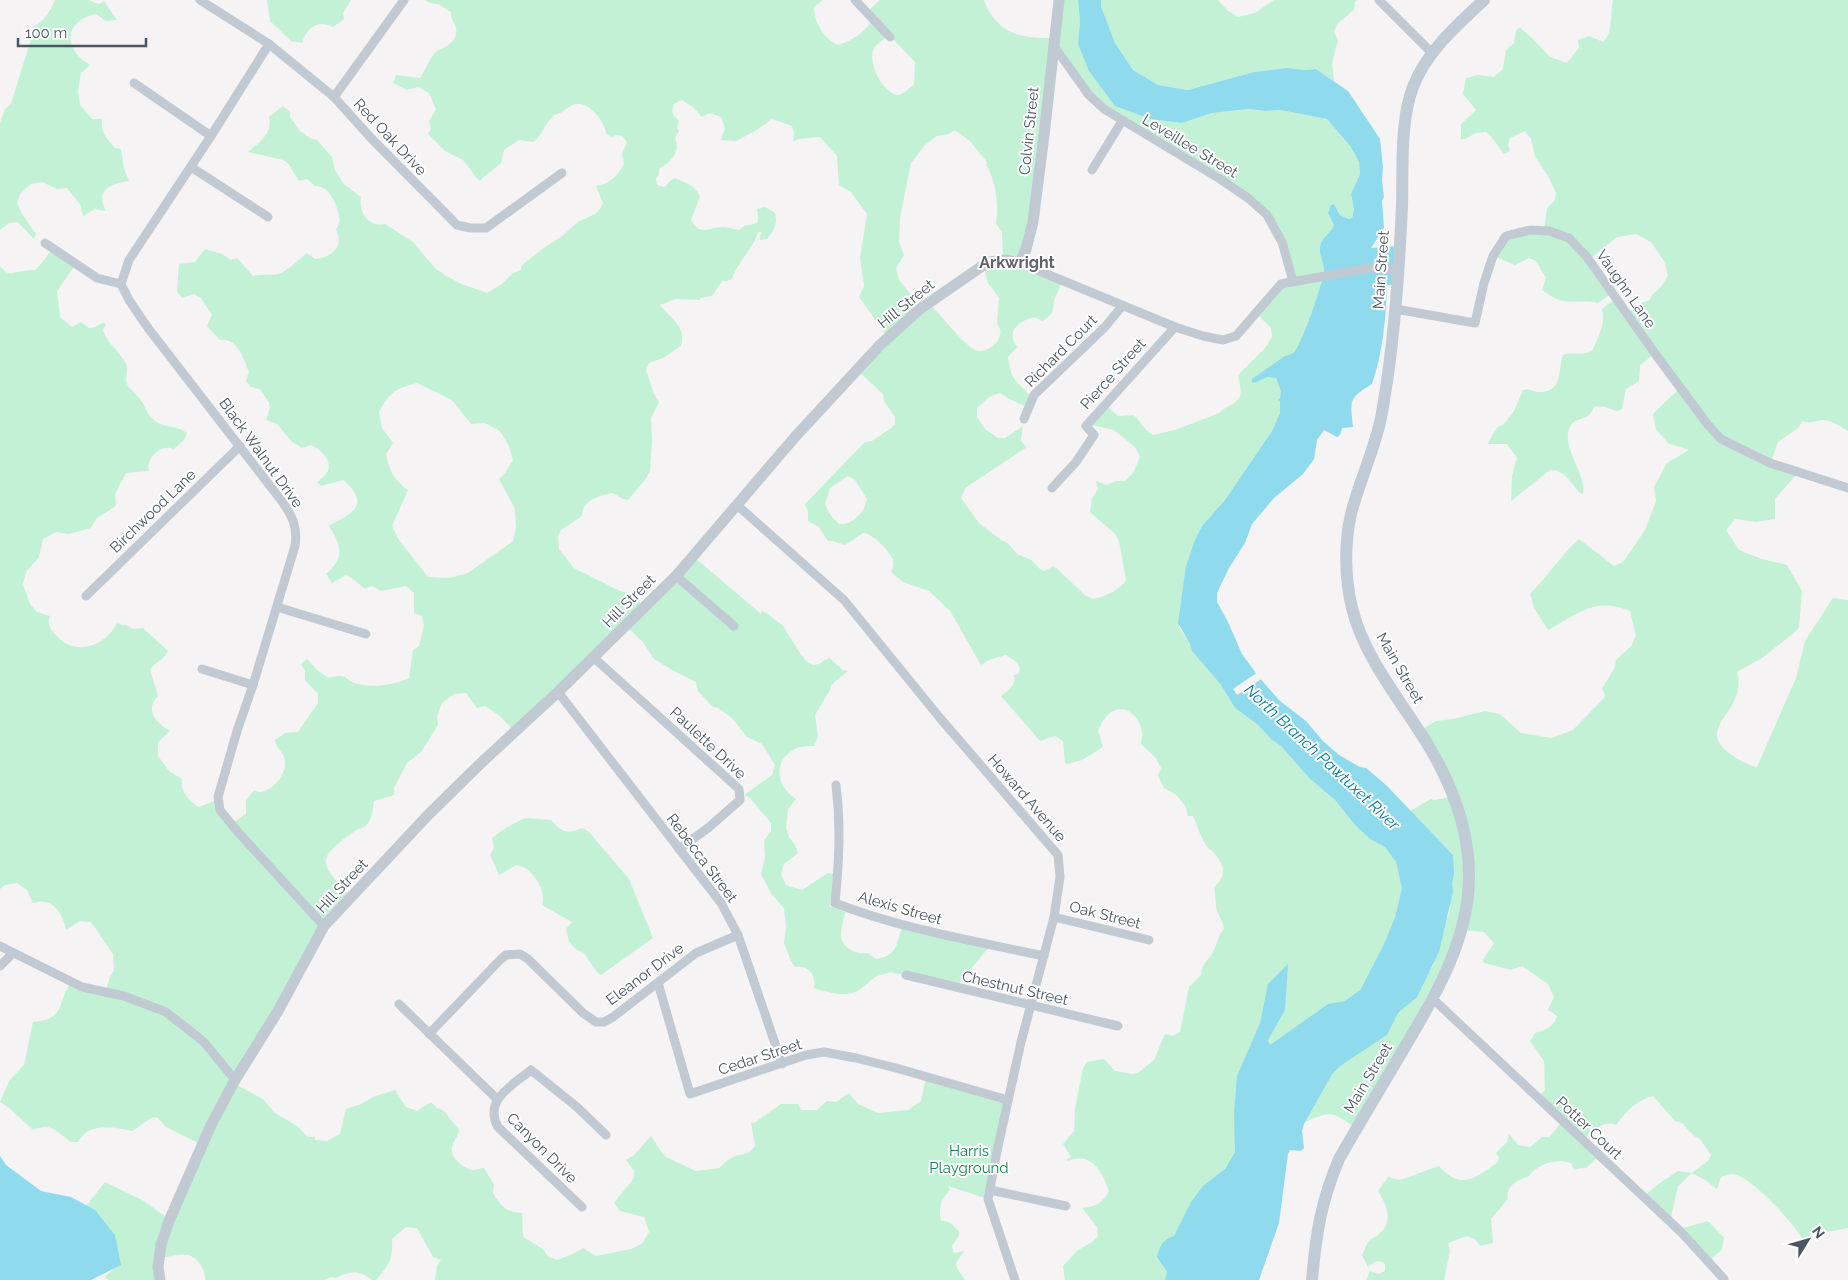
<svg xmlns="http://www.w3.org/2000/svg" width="1848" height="1280" font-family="Raleway,sans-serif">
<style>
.green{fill:#c3f1d5;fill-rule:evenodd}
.water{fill:#90daee}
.pier{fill:#f5f3f3}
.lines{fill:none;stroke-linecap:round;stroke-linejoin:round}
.minor{stroke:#c1cad2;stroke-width:9}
.tertiary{stroke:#c1cad2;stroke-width:11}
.secondary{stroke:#c1cbd6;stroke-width:12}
.labels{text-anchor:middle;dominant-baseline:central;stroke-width:4;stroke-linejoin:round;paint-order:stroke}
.street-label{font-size:15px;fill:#4a5661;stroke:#fff}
.park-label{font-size:15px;fill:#17864f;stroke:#fff}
.neighbourhood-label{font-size:16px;font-weight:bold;fill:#5f6368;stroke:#fff}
.water-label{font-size:16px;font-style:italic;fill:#0c7c9b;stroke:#fff}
</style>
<rect width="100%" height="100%" fill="#f5f3f3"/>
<!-- green -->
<g class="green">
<path d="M55,0H89L98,4L104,1L117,20L106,21L96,14C63,21 63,49 90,65L81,73L78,91L80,105L92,119H102C100,132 107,139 115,148L121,149L124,169L129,181C120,182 102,186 102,199C102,202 104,207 106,211L95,209L83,216L80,204L67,188L57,189L42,182L31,184L20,194L17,203L22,214L36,234L34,239L18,222L9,223L0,230V123L5,109L11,104L31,39L32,27C44,23 50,11 55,0Z"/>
<path d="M267,0H351L343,13L344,19L333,27C318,19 306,28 302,43L291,41L270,21Z"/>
<path d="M425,0H823L814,7C814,22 824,39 838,45C854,40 863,33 873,20L867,12L880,0H984C986,7 989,12 993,17C1008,38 1032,38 1055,38L1060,0H1078L1080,21L1078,44L1182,123L1212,113L1249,109L1265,111L1280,110L1327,119L1351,147L1359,162L1360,174L1351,194L1354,209L1352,218L1349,219L1340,215L1334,204L1328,213L1334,225L1325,274L1317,306L1307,324L1304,336L1296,350L1279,365L1274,373L1281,392L1280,413L1272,431L1225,500L1202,526L1179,627L1190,644L1192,651L1221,685L1235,708L1257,724L1271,739L1281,746L1310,779L1335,800L1355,825L1370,839L1385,847L1406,872L1395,917L1384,944L1359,991L1349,1000L1256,1054L1245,1129L1234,1155L1206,1196L1157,1257L1167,1272L1165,1280H1065L1063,1266C1067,1262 1071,1258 1074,1254C1080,1247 1091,1245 1098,1236L1097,1227L1082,1208C1095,1207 1103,1203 1109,1191C1103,1173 1091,1150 1068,1161L1067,1159L1071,1157L1063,1144L1074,1131L1075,1109L1083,1068L1087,1062L1104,1059L1115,1071L1132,1074L1138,1073L1154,1060L1165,1034L1173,1036L1180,1032L1189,987L1201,975C1202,963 1206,963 1212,954C1218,945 1216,938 1224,929C1223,920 1221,921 1218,913C1215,908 1216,895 1214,887C1227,876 1225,865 1214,853C1212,850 1208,849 1206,845C1200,836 1197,825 1193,816H1188L1185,805L1175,794L1164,788L1158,776L1161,768L1156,758L1141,744C1141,741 1143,736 1142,732C1140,714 1120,700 1106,717C1102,721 1100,727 1098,731L1103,747L1082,760L1068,764L1065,763L1063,741L1055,736L1040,741L1001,696C1009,690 1016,686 1014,675L1018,674L1020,670L1018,663L1006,655L989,660L981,665L950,611L929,591L903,582L891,572C893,568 894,564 893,560C889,550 873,534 863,533L845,545L833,541H828L818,526L808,521V512L805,504L865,442L872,441L891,428L895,424V417L884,401L883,394L858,371L888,338L859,297L864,286L860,258L867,214L851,192L839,185L837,156L820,137L798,139L793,142L794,133L792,126L772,119L757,130L736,141L721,140L725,128L721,117L710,113L702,117L693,107L682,100L674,104L672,111L674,116L679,121L677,128L679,131L675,138C681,153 671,161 659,169V175L656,178L657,185L665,187L669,182L675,178C687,183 694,185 700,196L691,220C702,238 709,226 724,227C729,227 735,230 740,230L744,226C757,223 760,226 757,209L765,207L775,213C778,224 774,230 767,239L760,240V236L762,232H758C754,248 737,262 732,279L727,281H722L712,296L700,298V300L675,299L660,305C672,320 686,326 681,346L663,358L649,363L646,370L654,394L659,402L651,418L652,441L650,471L645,480L628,500L621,498L613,493C600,495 581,501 582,516L561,530L558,536L559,549L574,568L620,591L631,594L644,607L694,557L761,614L762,611L765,612L783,626L798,650L806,661L813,665L819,664L829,658L843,670L848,671L831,685L830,690L815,715L818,737L814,746C809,746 800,746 795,749C772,761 776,787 796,799L788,809L786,828L789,837L795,845L798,853L784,864L781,874L786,885L802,890L828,873L836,874L830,902V906L845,912C844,919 840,929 841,936C842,948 857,955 868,953L876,959C897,956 897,944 902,926L990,946L960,982L958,987L890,972C885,975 880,974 875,977C869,981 864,988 857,991C844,998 827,992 814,988C816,976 810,965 795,967C789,960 789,952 784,944L786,927L784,908L772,895L761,874L765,857L764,841L771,831V823L749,797L744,795L772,775L775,765L762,744L747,737L732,718L718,708L713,707L698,691L696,682L674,671L654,659L643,642L626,626L514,731L500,716L485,706L477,708L466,693L454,694L442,703L437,717L438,725L421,752L407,763L394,788V795L374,801C373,808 372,818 368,823C365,828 359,828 355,831C313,860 321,864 351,897L329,921L235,1084L263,1099L275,1113L297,1126L308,1137H315V1140L327,1141L340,1134L346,1109L361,1104L373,1097L395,1090L406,1107L417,1111L431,1102L437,1108L444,1111L459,1130C458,1137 453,1141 452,1148C450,1157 463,1168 472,1170C475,1170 481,1168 484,1168L494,1185L493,1193C502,1207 505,1212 522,1213L523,1237L543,1249L548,1257L558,1260C566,1256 575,1254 583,1248L596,1256L631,1249L642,1244L649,1232L644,1217L620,1211L614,1203L634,1178V1171L626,1160L634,1155L651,1136L662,1153L666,1157L696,1171L719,1168L728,1160L735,1156L748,1153L755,1146L751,1122L754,1123L781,1104H798L801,1110H817L827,1101L836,1102L849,1093L858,1104L878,1113L908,1110L921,1101L926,1077L1008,1100L988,1199L948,1186L950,1190C941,1200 938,1207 941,1220L950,1223L959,1231V1236L952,1246L954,1253L964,1251L956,1263L957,1268L965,1280H435L437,1266L441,1260L433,1257L417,1228L406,1227L392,1239C393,1259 389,1265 376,1280H372C360,1270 349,1271 336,1278L331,1277L324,1280H205C206,1270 198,1258 188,1255C181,1253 168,1257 160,1258L157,1280H108L105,1277L112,1271L118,1262L112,1246L87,1205L105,1182L144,1201L166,1217L202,1145L166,1127L158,1118L153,1117L132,1131C113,1127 89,1122 78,1142H71C57,1132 51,1122 33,1130L8,1107L0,1102L9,1081L24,1065L33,1022C66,1019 56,1005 70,984L105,993L110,977L114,970L113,954L94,926L90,922L80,921L66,930C63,913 53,897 33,903L27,890L17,883L5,885L0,889V266C10,278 10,272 23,271C27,270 32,270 36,270L51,251L74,267L57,291L60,317L72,327L81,322L89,328L95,327L104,322L106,325L103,330C107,343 118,350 125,362C130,370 124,377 127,384C130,390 137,394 140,399C146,406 146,415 155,421C164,428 177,425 187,433L184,440L174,449C162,443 145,458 149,471L126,473L115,494L116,506L97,518L91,528L69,534L56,532L43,539L39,557L26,572L23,584L30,604L37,612L50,616C47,625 50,629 57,636C75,657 106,646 117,623L122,625H126L133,629L143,628L168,651C165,660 154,662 150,670L158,696C144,710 156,723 170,731L158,742V756L169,771L182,779C180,791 189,802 199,807L219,799L232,824L246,813V801L254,790C261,794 265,791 272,787C281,780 289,766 283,755C280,749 276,747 275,740L285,733L298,732L318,703V694L305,680V671L301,664L307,659L318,671L329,678C349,672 344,681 358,684C375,688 394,685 409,678L413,650L419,646L424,625L422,616L414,613V593L406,586L381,591L372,586L365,589L353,579L346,575L332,583L326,574C345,558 342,546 329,526C342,518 366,510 354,492C351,487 348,484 343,480L321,486L317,482C320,479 324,477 326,474C335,463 321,449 311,445L302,448L292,442L277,424L266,420L270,408L269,403L260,389L251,387L246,381L249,372C244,359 237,337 220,340L207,326L212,315L201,298L194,294L182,298L177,292L179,264L195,262L205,249L222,254L231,260L237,258L253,276C262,274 273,276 281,273C290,269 299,259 307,253L315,259C331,258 345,246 336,230L340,221C338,208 331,185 315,186L307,179L299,181L288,163L283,160L248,152C260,142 273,133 269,117L283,106L290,112V117L300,131L310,138L317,140L332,157L335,170L344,184L361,197C358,212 369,228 385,224L413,242L435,268L446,276L462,284L487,293L502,284L513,273L521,270V266L542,249L561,237L578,222L595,214L600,209L603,203L596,186C610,184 617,176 624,164L622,154L627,142L622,136L616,135L612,138L606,133C604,121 590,102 576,104C568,105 563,114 554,115C545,123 543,134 534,142L519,140L504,150L501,163L479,181L463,160L445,151L428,134L431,129L429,121L436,109L429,93L418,87L407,90L393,83L396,75L420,78C425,71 429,60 434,54C441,47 454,46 456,34C458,25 450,20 451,12C446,10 442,5 437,4C431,3 429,3 425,0ZM889,35L915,62L914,85C909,88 903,95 897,95C882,92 867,62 874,48C877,43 885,39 889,35ZM1059,51L1104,108L1267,213L1292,282L1268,298L1258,315L1271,328L1272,337L1265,348L1238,375C1241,390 1245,398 1229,406C1225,408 1222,410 1219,413L1175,430L1153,435L1147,431L1134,415L1118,416L1104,403L1091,425L1114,430L1135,447L1140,457L1133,473L1125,481H1116L1106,485L1096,481L1098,489L1092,498L1090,512L1115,534L1119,541L1126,580C1119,591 1106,596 1094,599L1086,596L1054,566L1044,571L1040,569L1031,560L1017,554L1008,543L1001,540L979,523L961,498L965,488L1027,447L1021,441L1023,426L1005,438H998L985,429L977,417V408L989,397L1000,393L1009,399L1029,408L1031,396C1016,383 1010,377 1008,357L1017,347C1014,342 1011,337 1013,332C1015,325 1029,316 1036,318C1037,318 1041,321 1043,321C1054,312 1052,314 1054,301C1056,294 1060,288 1062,281L1022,260ZM955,130L970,141L987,162L986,165C996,181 999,204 996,223L1002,233L1003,260L984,267L988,283L999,298L997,324C1009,338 986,356 975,350C960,341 942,316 929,303L921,307L899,280L896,268L904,255L899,242L900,218L911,163L925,145L937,136L948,134ZM417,383L452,400L471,424L485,423L500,431L509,446L513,460L505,473L499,479L515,509L516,528L513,541L468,573L449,578L428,577L399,540L392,526L408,490C394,481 389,470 386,454L393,443L382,428L379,412C389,393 396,388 417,383ZM848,476L855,480L867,499C866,502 865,507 863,510C858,518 844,530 836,521C831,517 827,509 825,504L830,488Z"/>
<polygon points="1101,0 1218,0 1227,10 1238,17 1255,13 1274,0 1358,0 1355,2 1354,10 1337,24 1334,32 1338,40 1332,63 1334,81 1316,69 1306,70 1287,68 1254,72 1188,90 1158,85 1133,70 1115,43 1101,6"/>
<path d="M1613,0H1848V431C1840,426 1832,420 1822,420C1814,421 1810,424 1803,421L1798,428L1778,442L1771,462L1798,473L1775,499V519L1756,522L1735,519L1726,530L1739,550L1762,559L1787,565L1802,591L1799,627L1795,632L1762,658L1737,672C1739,679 1739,689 1736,696C1730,717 1701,732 1729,753C1737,759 1747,765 1757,767L1796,678L1805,641L1833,598L1848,600V1228L1816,1234L1804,1242C1797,1226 1749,1174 1732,1174C1729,1174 1724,1176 1721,1177L1717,1189L1705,1180L1692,1173L1678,1186L1670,1221L1645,1196C1654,1186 1666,1179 1678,1171L1692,1173L1709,1160L1711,1155L1700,1139L1694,1136L1682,1123L1675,1121L1653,1096C1636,1100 1626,1112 1616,1125C1603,1119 1594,1131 1584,1139L1599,1156L1586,1168H1581L1574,1170L1571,1163C1556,1158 1537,1164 1528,1177C1517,1179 1505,1187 1508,1199L1491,1219L1493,1243L1480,1246L1475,1239L1467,1236L1448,1243L1450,1251L1444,1280H1366L1370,1271L1378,1274L1385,1271V1264C1377,1258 1375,1262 1368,1267L1362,1255C1364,1251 1366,1245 1369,1241C1372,1238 1376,1237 1379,1234C1394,1222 1387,1205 1378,1191L1388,1177L1400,1180L1439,1166C1461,1191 1475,1178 1497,1163L1499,1158L1496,1153L1507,1142L1509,1134L1518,1145L1530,1147L1542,1137H1550L1562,1121L1539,1096L1545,1090L1544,1061L1530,1041L1535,1033C1545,1030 1554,1027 1557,1016L1548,1010L1554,997L1548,984L1522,966L1512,970L1484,963L1483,960L1494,943L1484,932L1462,930L1356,1128C1332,1112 1333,1110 1305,1122L1333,1073L1394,1017L1433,966L1450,909L1453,855L1410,811L1431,799L1434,800L1452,797L1421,730L1436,721L1453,719L1485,711L1500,714L1521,733L1552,738L1573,730L1604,698L1605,695L1602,689L1615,667L1616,660L1631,646L1636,635L1630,611C1596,596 1577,614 1548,630L1534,608L1530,594C1548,576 1560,556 1579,539L1614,566L1624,561L1645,530L1656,501L1654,487L1667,463L1689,450L1668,443L1656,429L1653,414L1681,387L1656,353L1640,365L1639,381L1626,389L1622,409L1617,411L1605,407L1595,406C1593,409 1591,414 1588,416C1581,420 1572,419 1569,429C1562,449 1587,474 1583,494L1579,492C1571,483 1564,469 1550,470L1511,501L1512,476L1517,458L1507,444H1488C1492,437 1494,427 1503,425L1514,411L1523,390C1529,388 1532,392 1539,392C1563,393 1558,369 1563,355C1573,351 1579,357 1592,351C1598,338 1606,324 1602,309L1616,298L1628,313L1641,303L1650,300L1651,296L1661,287L1668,275L1664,261L1651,242L1636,234L1617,237L1590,259L1612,293L1598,303C1586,300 1576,303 1564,301C1556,300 1548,294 1542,290L1546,278L1536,261L1529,258L1515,265L1496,257L1504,240L1544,230L1547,208L1555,200L1556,193L1549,178L1535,156L1531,139L1525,131L1510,138L1508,145L1510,151L1504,154L1491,136L1486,132L1476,133L1465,139H1461V124L1476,110L1463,94L1466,78L1478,75L1494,77L1503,69L1506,50L1514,43L1516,31L1519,27L1533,39L1550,57L1567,63L1579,48L1578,40L1589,36L1603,42C1613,34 1610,13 1613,0Z"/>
<path d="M525,818L551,820C562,832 566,835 582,828L588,831L629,879L653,938L601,975L597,972L584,953L575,949L569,941L566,929L572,922L542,905C546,893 537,877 527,869C524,867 519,866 516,865L499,875L490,855L494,848L492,838L507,827Z"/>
<polygon points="1708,1221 1724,1238 1722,1250 1708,1261 1679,1229"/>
</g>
<!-- water -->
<g class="water">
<path d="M1078,0H1101V6L1115,43L1133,70L1158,85L1188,90L1254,72L1287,68L1306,70L1316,69L1348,91L1380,139L1383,167L1382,181L1384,197L1382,201L1384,228L1371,248L1397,246V284L1387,285C1386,318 1383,352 1372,384C1349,398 1350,400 1353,427L1342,428L1340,435L1337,437L1324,430L1317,440L1314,459L1303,474L1274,498L1252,524L1245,543L1229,568L1217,593V602L1228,622L1242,654L1258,676L1280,701L1306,721L1322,740L1339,755L1360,767L1366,768L1386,785L1453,855L1454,873L1452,884L1453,892L1439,952L1417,997L1398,1013L1387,1035L1343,1064L1333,1073L1304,1124L1302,1131L1304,1148L1301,1151L1290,1150L1288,1154L1279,1223L1259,1280H1165L1167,1272L1157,1257C1160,1246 1162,1240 1174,1236L1191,1202L1203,1186L1225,1169L1235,1152L1234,1114L1237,1076L1260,1023L1268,984L1288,964L1285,1010L1268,1040L1270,1045L1328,1004L1345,1001L1360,990L1384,944L1395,917L1402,888L1396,862L1385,847L1370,839L1355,825L1335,800L1310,779L1281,746L1271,739L1257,724L1235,708L1221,685L1192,651L1190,644L1178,623L1186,566L1195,540L1202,526L1225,500L1272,431L1280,413V401L1278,400L1280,398L1281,392L1276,378L1267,377L1254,383L1252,382V379L1285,356C1289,355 1292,354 1295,351C1302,343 1324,281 1324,270C1324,263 1319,255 1320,247C1321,238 1331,233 1334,225L1328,213L1331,205L1334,204L1340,215L1349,219L1352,218L1354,209L1351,194L1360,174L1359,162L1351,147L1327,119L1280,110L1265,111L1249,109L1212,113L1182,123L1151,119L1115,106L1089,71L1078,44L1080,21Z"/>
<polygon points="0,1156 6,1165 41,1191 71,1197 95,1210 115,1235 121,1265 91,1280 0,1280"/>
</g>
<!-- pier -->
<polygon class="pier" points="1258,672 1263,678 1237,695 1233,689"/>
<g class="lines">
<!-- minor -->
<g class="minor">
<polyline points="200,0 269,44 334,97 371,138 457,225 470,228 486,228 562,173"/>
<polyline points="855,0 890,37"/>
<polyline points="1379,0 1433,54"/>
<path d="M269,44L211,136L129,260L121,284L129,300L148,328L281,500C292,515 298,527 295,546L253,685L237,731L218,797L220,810L237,831L324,926"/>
<polyline points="1054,46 1088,94 1104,109 1220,179 1248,198 1267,215 1282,242 1293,281"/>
<polyline points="134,83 211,136"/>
<polyline points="334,97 404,0"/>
<polyline points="191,167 268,217"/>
<polyline points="1092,170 1122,121"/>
<polyline points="45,243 97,278 121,284"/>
<polyline points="1020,263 1175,327 1203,336 1223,340 1236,336 1281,284 1370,268 1386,270 1398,266"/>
<polyline points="1395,309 1475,323 1484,283 1493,256 1506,236 1530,230 1549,231 1569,238 1587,257 1656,355 1708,425 1721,439 1770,463 1848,488"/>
<polyline points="1024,419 1034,395 1105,327 1122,306"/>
<polyline points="1052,488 1076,462 1094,435 1086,426 1175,327"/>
<polyline points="738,506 844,600 940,718 1058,855 1060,877 1054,917 1021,1042 997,1151 988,1199 1015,1280"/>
<polyline points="676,576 734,626"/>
<polyline points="86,596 240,446"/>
<polyline points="277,607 366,634"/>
<polyline points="593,657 739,789 740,800 708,828 679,849"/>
<polyline points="202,669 253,685"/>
<polyline points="558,692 721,903 738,935 782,1064"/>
<path d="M836,785C841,826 839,862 835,903C902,929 974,941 1044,956"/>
<polyline points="1054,917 1149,940"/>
<polyline points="0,946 82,987 124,996 166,1012 204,1042 235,1080"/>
<polyline points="0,966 13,953"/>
<polyline points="906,975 1118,1026"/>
<polyline points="658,983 690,1094 806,1055 824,1052 856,1058 896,1068 1008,1100"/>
<polyline points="1433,999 1681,1232 1724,1279"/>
<polyline points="399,1004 497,1099"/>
<polyline points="429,1034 500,960 506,955 520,954 528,959 583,1013 596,1022 604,1022 613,1017 696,953 738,935"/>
<polyline points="990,1190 1066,1206"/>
<path d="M582,1207L498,1127C483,1100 513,1085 531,1070L577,1107L606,1135"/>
</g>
<!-- tertiary -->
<polyline class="tertiary" points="160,1280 158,1267 161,1245 169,1221 211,1125 235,1080 278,1011 324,926 429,814 481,763 558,692 676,576 795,437 880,345 920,309 988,262 1006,260 1020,263 1026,249 1033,222 1045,127 1059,0"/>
<!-- secondary -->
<path class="secondary" d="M1312,1280C1316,1233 1321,1202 1339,1159C1361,1120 1384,1083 1406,1045C1437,993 1469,938 1469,876C1469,828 1450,780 1425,740C1399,698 1364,657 1352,608C1345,579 1344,544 1351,514C1359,482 1374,451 1381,418C1394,348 1399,276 1402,205C1403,170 1400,120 1413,87C1426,52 1458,24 1484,0"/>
</g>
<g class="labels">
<!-- street labels -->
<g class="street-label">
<text transform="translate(1029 131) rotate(-84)">Colvin Street</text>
<text transform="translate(390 137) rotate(47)">Red Oak Drive</text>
<text transform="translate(1190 146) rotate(31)">Leveillee Street</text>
<text transform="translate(1381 270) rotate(-86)">Main Street</text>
<text transform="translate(1626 289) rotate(55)">Vaughn Lane</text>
<text transform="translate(906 304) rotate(-39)">Hill Street</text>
<text transform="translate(1061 351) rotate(-45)">Richard Court</text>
<text transform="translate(1113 374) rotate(-48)">Pierce Street</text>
<text transform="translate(261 453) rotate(54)">Black Walnut Drive</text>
<text transform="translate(153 511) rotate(-44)">Birchwood Lane</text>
<text transform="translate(629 601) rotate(-45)">Hill Street</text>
<text transform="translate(1400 668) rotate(60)">Main Street</text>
<text transform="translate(708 743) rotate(43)">Paulette Drive</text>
<text transform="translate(1027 798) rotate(49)">Howard Avenue</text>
<text transform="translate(702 858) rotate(53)">Rebecca Street</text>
<text transform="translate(342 886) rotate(-47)">Hill Street</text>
<text transform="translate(900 908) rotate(16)">Alexis Street</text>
<text transform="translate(1105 915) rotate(14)">Oak Street</text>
<text transform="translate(645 974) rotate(-37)">Eleanor Drive</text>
<text transform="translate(1015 988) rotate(13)">Chestnut Street</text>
<text transform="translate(760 1057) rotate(-18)">Cedar Street</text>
<text transform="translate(1368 1078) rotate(-59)">Main Street</text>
<text transform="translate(1589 1128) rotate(43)">Potter Court</text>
<text transform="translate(542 1148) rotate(45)">Canyon Drive</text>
</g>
<!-- park labels -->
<g class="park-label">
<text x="969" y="1151">Harris<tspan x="969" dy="17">Playground</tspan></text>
</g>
<!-- neighbourhood labels -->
<g class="neighbourhood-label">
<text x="1017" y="262">Arkwright</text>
</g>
<!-- water labels -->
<g class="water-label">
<text transform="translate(1322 757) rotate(43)">North Branch Pawtuxet River</text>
</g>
</g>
<!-- north arrow -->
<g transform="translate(1808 1240) rotate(53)" stroke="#ffffff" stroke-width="4" paint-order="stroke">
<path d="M0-4L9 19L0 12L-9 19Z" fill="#4a5661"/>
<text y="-8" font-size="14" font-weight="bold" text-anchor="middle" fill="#4a5661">N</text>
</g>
<!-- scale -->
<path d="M18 38v8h128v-8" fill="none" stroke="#4a5661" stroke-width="2.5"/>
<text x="25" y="38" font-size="15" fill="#4a5661" stroke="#ffffff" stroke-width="4" paint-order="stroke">100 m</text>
</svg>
